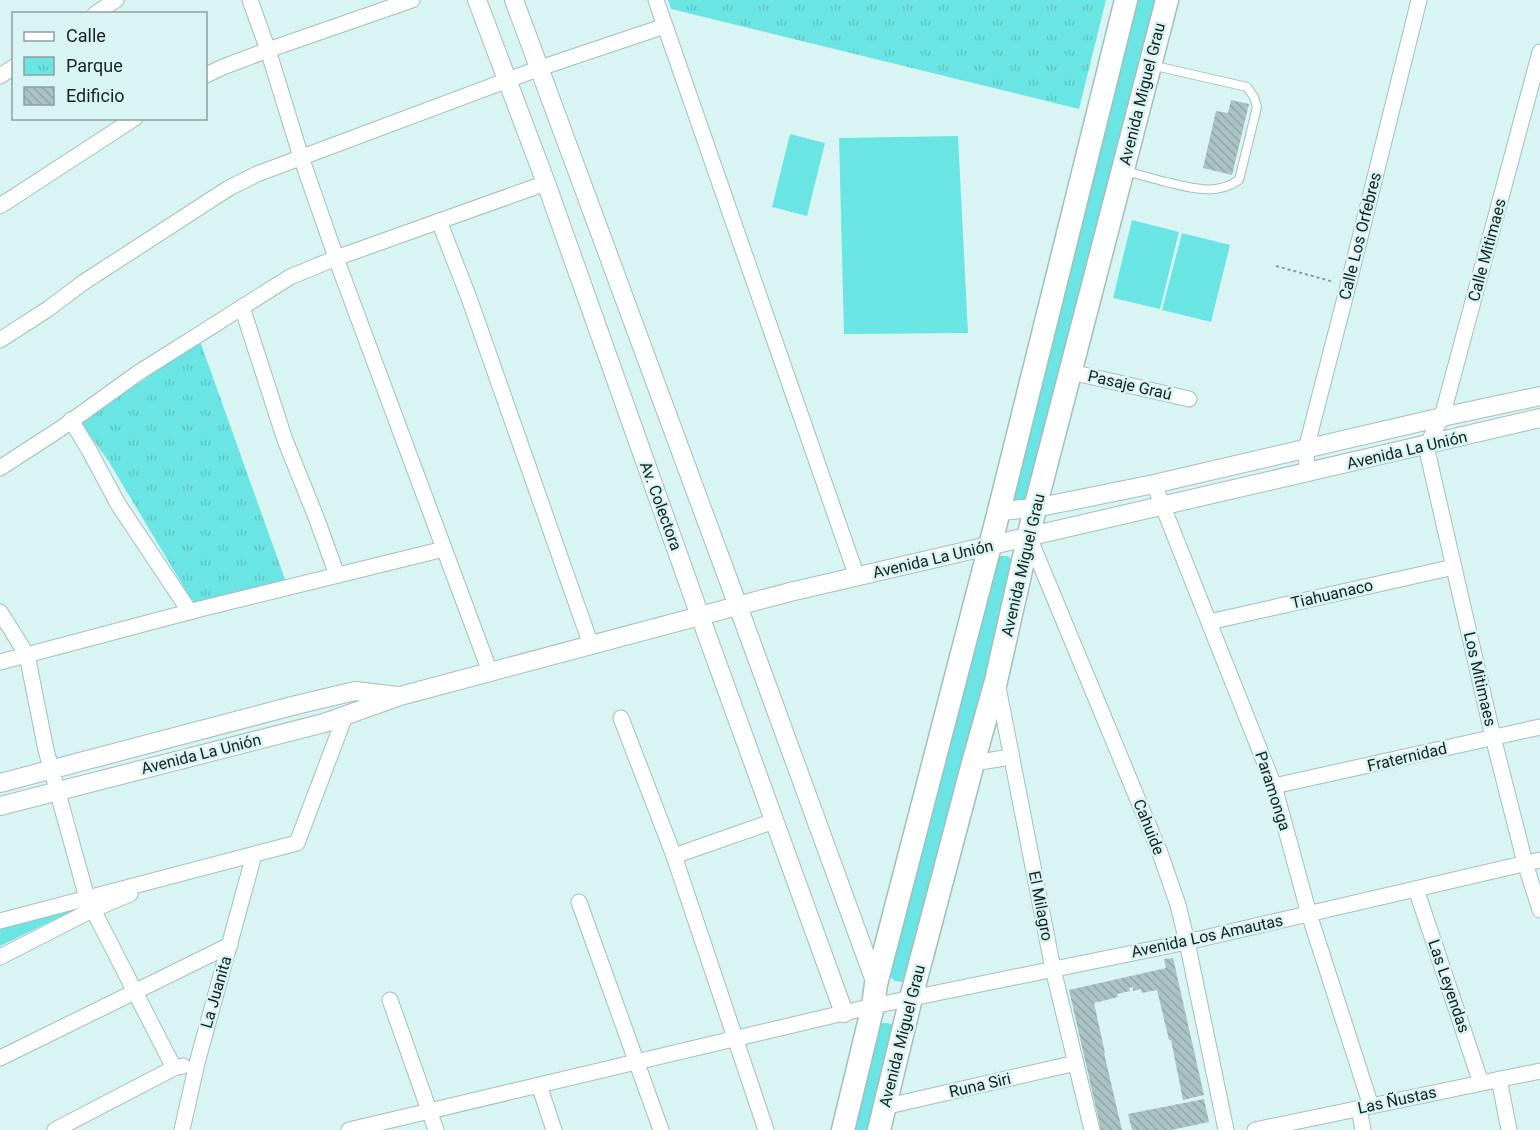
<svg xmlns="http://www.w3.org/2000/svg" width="1540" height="1130" font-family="Roboto,sans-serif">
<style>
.grass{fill:#6be5e3}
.park{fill:url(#park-tufts)}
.building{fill:url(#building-back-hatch)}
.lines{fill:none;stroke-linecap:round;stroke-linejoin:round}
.service-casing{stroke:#a4bebd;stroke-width:10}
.minor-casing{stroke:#a4bebd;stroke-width:17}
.tertiary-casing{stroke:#a4bebd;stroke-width:20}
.primary-casing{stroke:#a4bebd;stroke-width:25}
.path{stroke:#869b99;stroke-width:2;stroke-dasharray:3 3;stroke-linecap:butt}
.service{stroke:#fff;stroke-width:8}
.minor{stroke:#fff;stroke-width:15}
.tertiary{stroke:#fff;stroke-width:18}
.primary{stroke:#fff;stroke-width:22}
.labels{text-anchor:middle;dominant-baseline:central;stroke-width:5;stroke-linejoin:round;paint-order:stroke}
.street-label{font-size:16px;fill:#162120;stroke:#d9f5f3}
</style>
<defs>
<pattern id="park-tufts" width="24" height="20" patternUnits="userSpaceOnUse" patternTransform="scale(1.5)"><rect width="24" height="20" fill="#6be5e3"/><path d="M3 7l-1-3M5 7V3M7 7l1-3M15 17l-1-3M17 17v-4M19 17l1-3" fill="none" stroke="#5cc4c2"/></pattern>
<pattern id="building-back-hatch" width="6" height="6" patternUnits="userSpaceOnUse" patternTransform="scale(1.5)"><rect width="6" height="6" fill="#a8c3c2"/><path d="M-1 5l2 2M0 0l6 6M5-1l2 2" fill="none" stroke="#90a7a6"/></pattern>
</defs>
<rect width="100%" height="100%" fill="#d9f5f3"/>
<!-- grass -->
<g class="grass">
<polygon points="1134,0 1161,0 1032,502 1014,501 1011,493"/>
<polygon points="790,134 825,143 807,216 772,207"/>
<polygon points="958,136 968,333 844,334 839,138"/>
<polygon points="1132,220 1179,232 1160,309 1113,298"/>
<polygon points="1182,233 1230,245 1211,322 1162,310"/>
<polygon points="997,556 1008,556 1014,562 908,978 902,982 895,981 890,977 889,971"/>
<polygon points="73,909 74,910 0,946 0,929"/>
<polygon points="877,1023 888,1023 897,1026 870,1130 852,1130"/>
</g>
<!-- park -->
<g class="park">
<polygon points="668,0 1106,0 1079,109 671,9"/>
<polygon points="200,341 286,582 198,605 191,599 109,462 81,423"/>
</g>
<!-- building -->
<g class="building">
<polygon points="1231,100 1249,104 1232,175 1203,168 1216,111 1228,113"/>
<polygon points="1173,958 1204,1095 1183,1100 1171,1040 1169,1040 1157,990 1142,993 1141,989 1133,991 1133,987 1129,988 1130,991 1117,994 1118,997 1094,1003 1105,1053 1104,1053 1122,1130 1101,1130 1069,990 1166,968 1164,959"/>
<polygon points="1204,1099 1209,1122 1171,1130 1132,1130 1128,1114"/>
</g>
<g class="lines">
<defs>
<path id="service" d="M1125,171C1139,175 1152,178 1166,182C1191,188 1216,196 1239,180L1257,107L1254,97L1247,87L1151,65"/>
<g id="minor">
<polyline points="250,0 268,50 301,157 340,269 490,672"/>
<polyline points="656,0 857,577"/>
<polyline points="95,14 116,0"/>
<polyline points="1540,52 1442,417 1426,446 1493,737 1525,863 1540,910"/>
<polyline points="206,75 223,67 268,50 412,0"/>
<polyline points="0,76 14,67"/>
<polyline points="0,206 135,118"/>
<polyline points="439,221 469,298 591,645"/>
<polyline points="242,307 285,440 316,517 337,575"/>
<polyline points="0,340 48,309 84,282 229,188 257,174 540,68 665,26"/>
<polyline points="1071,372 1189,399"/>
<polyline points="71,420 89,450 118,504 190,612"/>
<polyline points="0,468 60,429 138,373 290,277 336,258 546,183"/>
<polyline points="1307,472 1306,449 1348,286 1419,0"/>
<polyline points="1154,484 1274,786 1309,914 1371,1106"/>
<polyline points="1029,537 1160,853 1178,905 1187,942 1226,1130"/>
<polyline points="0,612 27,655 46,750 87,898 174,1068"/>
<polyline points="1209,622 1454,567"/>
<polyline points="0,662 200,609 444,549"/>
<polyline points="998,687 1053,969 1092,1130"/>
<polyline points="621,718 674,856 766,1130"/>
<polyline points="973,763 1011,757"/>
<polyline points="1274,786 1540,727"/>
<polyline points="674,856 774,821"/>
<polyline points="1416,889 1481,1083"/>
<polyline points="579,902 661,1130"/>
<polyline points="0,921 297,843 345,716"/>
<polyline points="0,957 92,910 130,894"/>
<polyline points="390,1000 436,1130"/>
<polyline points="0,1058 230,945"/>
<polyline points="1499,1079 1509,1130"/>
<polyline points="539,1085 554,1130"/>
<polyline points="884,1107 1076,1063"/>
<polyline points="1359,1108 1363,1130"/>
<polyline points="55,1130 174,1068 183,1066"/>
<polyline points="182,1130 197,1063 254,855"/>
<polyline points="349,1130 873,1006 1187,942 1540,860"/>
<polyline points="1255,1130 1540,1071"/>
</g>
<g id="tertiary">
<polyline points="477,0 546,183 700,616 844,1013"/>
<polyline points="514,0 738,606 876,984"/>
<polyline points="999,511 1035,508 1154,484 1442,417 1540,396"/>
<polyline points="0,783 296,705 355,691 398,696"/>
<polyline points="0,806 324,723 400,696 790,592 1540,418"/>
</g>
<g id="primary">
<polyline points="843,1130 873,1006 876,984 999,511 1126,0"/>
<polyline points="879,1130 911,998 973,763 996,681 1035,508 1167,0"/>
</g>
</defs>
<!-- service casing -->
<use href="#service" class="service-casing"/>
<!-- minor casing -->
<use href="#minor" class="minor-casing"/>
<!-- tertiary casing -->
<use href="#tertiary" class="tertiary-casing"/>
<!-- primary casing -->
<use href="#primary" class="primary-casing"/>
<!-- path -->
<polyline class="path" points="1276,266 1334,282"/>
<!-- service -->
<use href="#service" class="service"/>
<!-- minor -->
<use href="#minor" class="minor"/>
<!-- tertiary -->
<use href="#tertiary" class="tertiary"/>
<!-- primary -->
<use href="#primary" class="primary"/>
</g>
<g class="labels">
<!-- street labels -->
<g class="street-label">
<text transform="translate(1142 94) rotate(-76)">Avenida Miguel Grau</text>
<text transform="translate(1360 236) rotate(-76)">Calle Los Orfebres</text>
<text transform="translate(1487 250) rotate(-75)">Calle Mitimaes</text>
<text transform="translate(1130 385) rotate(13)">Pasaje Graú</text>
<text transform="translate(1407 450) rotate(-13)">Avenida La Unión</text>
<text transform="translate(661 506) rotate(70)">Av. Colectora</text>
<text transform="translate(933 559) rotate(-13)">Avenida La Unión</text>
<text transform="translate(1023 565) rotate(-77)">Avenida Miguel Grau</text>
<text transform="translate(1332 594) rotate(-13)">Tiahuanaco</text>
<text transform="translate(1480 679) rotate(77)">Los Mitimaes</text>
<text transform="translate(201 754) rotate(-14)">Avenida La Unión</text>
<text transform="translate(1407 757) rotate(-13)">Fraternidad</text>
<text transform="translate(1273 791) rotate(72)">Paramonga</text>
<text transform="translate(1149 827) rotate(68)">Cahuide</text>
<text transform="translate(1041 906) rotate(79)">El Milagro</text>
<text transform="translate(1207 936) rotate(-12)">Avenida Los Amautas</text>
<text transform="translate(1449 986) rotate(71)">Las Leyendas</text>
<text transform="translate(216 992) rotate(-74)">La Juanita</text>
<text transform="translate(902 1036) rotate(-76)">Avenida Miguel Grau</text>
<text transform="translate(980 1085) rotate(-13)">Runa Siri</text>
<text transform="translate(1397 1100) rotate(-12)">Las Ñustas</text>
</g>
</g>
<!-- legend -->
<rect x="12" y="12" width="195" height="108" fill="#d9f5f3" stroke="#8ba09f" stroke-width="1.5"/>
<rect x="24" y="32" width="30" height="9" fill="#ffffff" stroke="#8ba09f" stroke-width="1.5"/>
<text x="66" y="42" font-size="18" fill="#162120">Calle</text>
<rect x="24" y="57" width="30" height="18" fill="url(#park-tufts)" stroke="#8ba09f" stroke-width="1.5"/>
<text x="66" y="72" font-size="18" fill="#162120">Parque</text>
<rect x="24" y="87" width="30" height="18" fill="url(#building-back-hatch)" stroke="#8ba09f" stroke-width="1.5"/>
<text x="66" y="102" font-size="18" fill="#162120">Edificio</text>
</svg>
